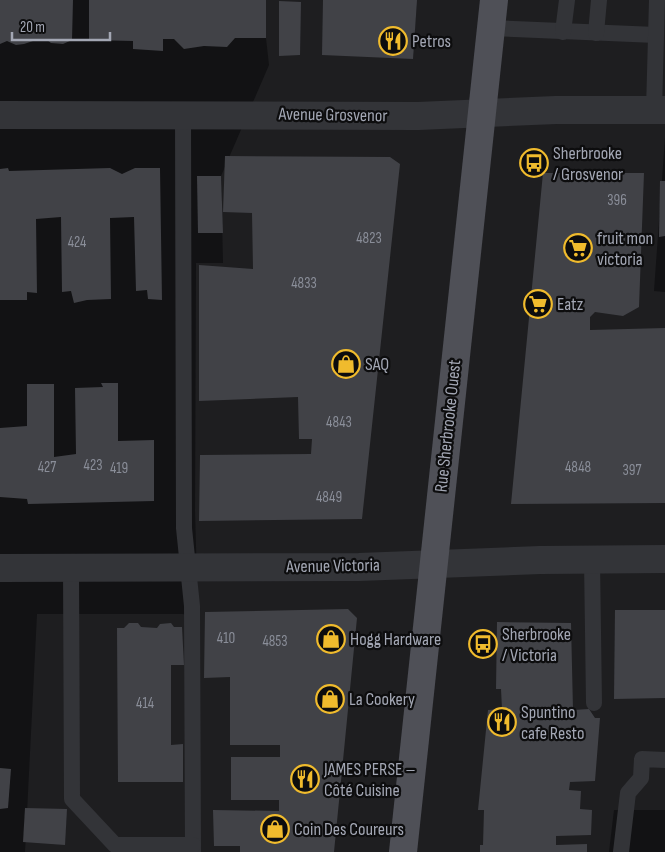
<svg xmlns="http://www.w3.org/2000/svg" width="665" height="852" font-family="'Sofia Sans Condensed',sans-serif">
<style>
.built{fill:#1e1e20}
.building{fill:#414247}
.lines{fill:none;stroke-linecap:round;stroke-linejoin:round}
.service{stroke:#333438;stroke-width:16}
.minor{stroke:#333438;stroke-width:28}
.tertiary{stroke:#333438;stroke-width:28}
.primary{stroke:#4f5057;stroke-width:28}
.labels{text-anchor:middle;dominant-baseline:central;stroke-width:4.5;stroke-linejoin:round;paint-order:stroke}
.number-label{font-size:15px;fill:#8a8e99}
.poi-label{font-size:18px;fill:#a3a7b4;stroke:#0d0d0e;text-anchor:start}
.street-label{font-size:18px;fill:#a3a7b4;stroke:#0d0d0e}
</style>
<rect width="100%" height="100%" fill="#121214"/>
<!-- built -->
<polygon class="built" points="266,0 665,0 665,138 654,291 665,292 665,810 614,810 609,852 25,852 37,614 182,614 198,616 195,511 196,263 223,263 221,176 269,65 266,38"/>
<!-- building -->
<g class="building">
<polygon points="0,0 73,0 72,40 63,44 51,43 47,40 39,39 24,44 16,45 7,41 0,44"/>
<polygon points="89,0 266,0 266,38 235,38 227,47 204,46 184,49 174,39 163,39 163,51 133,49 133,41 89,40"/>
<polygon points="323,0 417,0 413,59 322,55"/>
<polygon points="279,1 301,2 300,55 279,56"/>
<polygon points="225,156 390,157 400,164 362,519 199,521 200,455 311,454 312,439 299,439 298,397 199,401 199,265 253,269 252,213 223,212"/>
<polygon points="8,168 9,171 110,168 122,174 135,168 160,168 162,300 148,299 147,290 136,291 134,217 110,218 111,299 87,300 74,303 71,291 62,292 61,217 36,219 37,293 27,292 27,300 0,300 0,169"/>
<polygon points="543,173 644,173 639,307 623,316 595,312 590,317 590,330 665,328 665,503 511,504"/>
<polygon points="197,176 221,176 223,233 198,233"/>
<polygon points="660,181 665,181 665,236 659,237"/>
<polygon points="101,383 118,383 118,441 154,440 154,501 28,504 27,499 0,497 0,428 27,426 27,384 54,384 54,457 76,454 75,388 103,387"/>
<polygon points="348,609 357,618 334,852 240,852 240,846 214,846 213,810 279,811 279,800 231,800 231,757 280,757 280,745 230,745 230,677 204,678 205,612"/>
<polygon points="615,610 665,610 665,698 614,699"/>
<polygon points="497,622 571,623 573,710 589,709 595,718 600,718 595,781 570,782 569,790 581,791 580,809 592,810 591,835 556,836 556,845 587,844 587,852 480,852 480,845 483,845 484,810 478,810 488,710 502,709 501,689 496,689"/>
<polygon points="129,623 138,623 141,627 157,628 160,624 171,623 174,627 182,627 184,665 171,665 171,745 183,744 183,782 118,782 117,628 124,628"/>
<polygon points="0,768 11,769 8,808 0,809"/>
<polygon points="25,808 67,809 65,845 23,842"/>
</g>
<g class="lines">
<!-- service -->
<g class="service">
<polyline points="491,28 656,35"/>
<polyline points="563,32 567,0"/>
<polyline points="596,33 599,0"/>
<polyline points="654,110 657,0"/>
<polyline points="183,114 184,528 192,606 193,852"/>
<polyline points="592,560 594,703"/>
<polyline points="71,567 72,799 115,845 193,845"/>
<polyline points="621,852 628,793 641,778 642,759 665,760"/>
</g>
<!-- minor -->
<polyline class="minor" points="0,115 418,116 556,110 665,110"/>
<!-- tertiary -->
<polyline class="tertiary" points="0,568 359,567 540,560 665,559"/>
<!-- primary -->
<polyline class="primary" points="403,852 494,0"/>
</g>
<!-- icons -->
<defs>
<symbol id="restaurant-ring" viewBox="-11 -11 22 22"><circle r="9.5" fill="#0d0d0e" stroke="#f0bb2d" stroke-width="1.5"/><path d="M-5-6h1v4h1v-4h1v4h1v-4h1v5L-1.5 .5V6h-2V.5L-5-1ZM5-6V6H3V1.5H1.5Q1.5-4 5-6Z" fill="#f0bb2d"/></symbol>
<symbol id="bus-ring" viewBox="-11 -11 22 22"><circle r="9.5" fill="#0d0d0e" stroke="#f0bb2d" stroke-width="1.5"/><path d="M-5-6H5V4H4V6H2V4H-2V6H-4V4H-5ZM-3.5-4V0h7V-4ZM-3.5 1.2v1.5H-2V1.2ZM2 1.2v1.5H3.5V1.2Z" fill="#f0bb2d"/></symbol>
<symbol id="supermarket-ring" viewBox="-11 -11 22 22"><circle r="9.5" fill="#0d0d0e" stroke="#f0bb2d" stroke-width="1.5"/><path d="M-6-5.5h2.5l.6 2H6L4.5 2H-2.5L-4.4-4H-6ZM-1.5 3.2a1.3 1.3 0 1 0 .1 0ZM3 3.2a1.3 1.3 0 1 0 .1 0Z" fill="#f0bb2d"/></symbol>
<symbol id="shop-ring" viewBox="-11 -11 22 22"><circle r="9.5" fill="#0d0d0e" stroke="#f0bb2d" stroke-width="1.5"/><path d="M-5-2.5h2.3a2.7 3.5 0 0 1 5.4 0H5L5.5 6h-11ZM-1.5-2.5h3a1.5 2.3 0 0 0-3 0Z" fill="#f0bb2d"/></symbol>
</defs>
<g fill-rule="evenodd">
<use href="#restaurant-ring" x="377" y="25" width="32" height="32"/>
<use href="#bus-ring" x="518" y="147" width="32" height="32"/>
<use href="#supermarket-ring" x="562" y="232" width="32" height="32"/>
<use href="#supermarket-ring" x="522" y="288" width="32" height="32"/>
<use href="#shop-ring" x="330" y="348" width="32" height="32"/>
<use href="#shop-ring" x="315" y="623" width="32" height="32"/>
<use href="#bus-ring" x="467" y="628" width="32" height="32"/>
<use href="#shop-ring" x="314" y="683" width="32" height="32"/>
<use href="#restaurant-ring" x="486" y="706" width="32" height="32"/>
<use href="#restaurant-ring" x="289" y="763" width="32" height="32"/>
<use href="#shop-ring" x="259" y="813" width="32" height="32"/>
</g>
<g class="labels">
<!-- number labels -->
<g class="number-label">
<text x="617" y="200">396</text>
<text x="369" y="238">4823</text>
<text x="77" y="242">424</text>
<text x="304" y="283">4833</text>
<text x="339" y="422">4843</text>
<text x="93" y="465">423</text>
<text x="47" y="467">427</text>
<text x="578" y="467">4848</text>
<text x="119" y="468">419</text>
<text x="632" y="470">397</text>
<text x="329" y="497">4849</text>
<text x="226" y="638">410</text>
<text x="275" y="641">4853</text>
<text x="145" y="703">414</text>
</g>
<!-- poi labels -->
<g class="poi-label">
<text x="412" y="41">Petros</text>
<text x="553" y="153">Sherbrooke<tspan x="553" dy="21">/ Grosvenor</tspan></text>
<text x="597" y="238">fruit mon<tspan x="597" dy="21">victoria</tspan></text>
<text x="557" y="304">Eatz</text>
<text x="365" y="364">SAQ</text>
<text x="502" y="634">Sherbrooke<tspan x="502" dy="21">/ Victoria</tspan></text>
<text x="350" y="639">Hogg Hardware</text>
<text x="349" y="699">La Cookery</text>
<text x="521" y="712">Spuntino<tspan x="521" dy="21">cafe Resto</tspan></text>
<text x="324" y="769">JAMES PERSE –<tspan x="324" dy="21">Côté Cuisine</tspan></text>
<text x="294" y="829">Coin Des Coureurs</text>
</g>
<!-- street labels -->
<g class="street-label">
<text transform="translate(333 115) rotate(1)">Avenue Grosvenor</text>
<text transform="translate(448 426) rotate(-84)">Rue Sherbrooke Ouest</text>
<text transform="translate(333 566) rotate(-1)">Avenue Victoria</text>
</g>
</g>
<!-- scale -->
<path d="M12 32v8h98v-8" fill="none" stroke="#a3a7b4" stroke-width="2.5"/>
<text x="20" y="32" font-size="15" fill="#a3a7b4" stroke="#0d0d0e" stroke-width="4" paint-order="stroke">20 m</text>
</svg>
